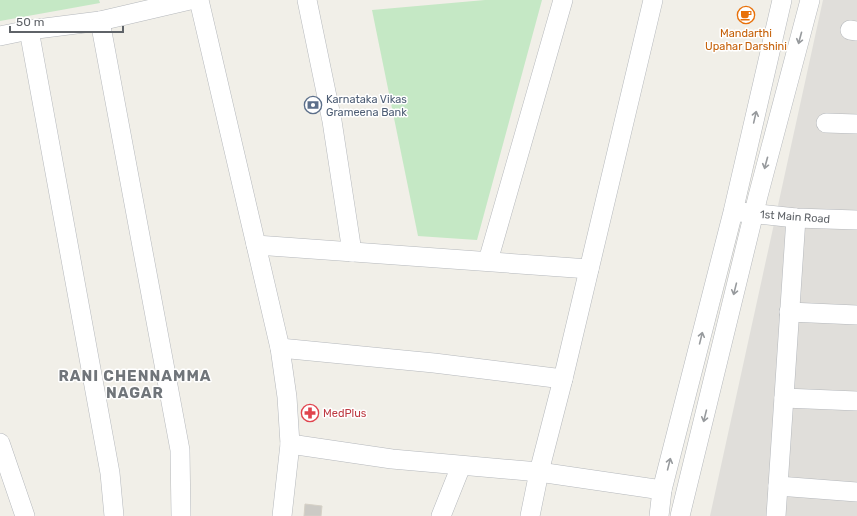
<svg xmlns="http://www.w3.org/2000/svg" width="857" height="516" font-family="Rubik,sans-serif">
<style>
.industrial{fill:#e0deda}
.green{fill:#c5e8c5}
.building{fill:#cccac5;stroke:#d6d1c6}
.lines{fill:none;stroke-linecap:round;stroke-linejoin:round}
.minor-casing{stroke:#b5b8bc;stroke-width:20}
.minor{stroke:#fff;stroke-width:19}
.oneway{stroke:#979a9d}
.labels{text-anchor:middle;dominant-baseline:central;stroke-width:3;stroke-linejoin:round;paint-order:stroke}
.food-label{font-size:11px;fill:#c56008;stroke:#fff}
.service-label{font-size:11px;fill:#4e5e75;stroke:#fff;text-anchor:start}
.street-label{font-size:11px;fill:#5f6368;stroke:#fff}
.health-label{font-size:11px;fill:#be3a42;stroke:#fff;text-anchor:start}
.district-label{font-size:15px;font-weight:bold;letter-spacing:1px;fill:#70757a;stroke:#fff}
</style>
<rect width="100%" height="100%" fill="#f1efe8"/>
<!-- industrial -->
<polygon class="industrial" points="823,0 857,0 857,516 710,516"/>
<!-- green -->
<g class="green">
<polygon points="0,0 99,0 100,3 0,21"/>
<polygon points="485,0 542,0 477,240 418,236 372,10"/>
</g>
<!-- building -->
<polygon class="building" points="305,504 322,506 321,516 304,516"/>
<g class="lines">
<defs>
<g id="minor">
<polyline points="199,0 280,348 287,397 290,444 282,516"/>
<polyline points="307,0 332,121 352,252"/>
<polyline points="100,21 180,450 181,516"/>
<polyline points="29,30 110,473 114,516"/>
<polyline points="850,30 857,31"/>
<polyline points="0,36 29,30 100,21 190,0"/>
<polyline points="826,123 857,124"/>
<polyline points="740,212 796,218 857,220"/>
<polyline points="256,245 589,269"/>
<polyline points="488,261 563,0"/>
<polyline points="789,312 857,315"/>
<polyline points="280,348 434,363 563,379"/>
<polyline points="784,398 857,401"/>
<polyline points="0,443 25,516"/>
<polyline points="290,444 392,459 539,472 662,490"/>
<polyline points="778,486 857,492"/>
<polyline points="441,516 461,466"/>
<polyline points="530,516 539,472 563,379 653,0"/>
<polyline points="659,516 662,490 733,212 782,0"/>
<polyline points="680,516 758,196 810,0"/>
<polyline points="776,516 796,218"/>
</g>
</defs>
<!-- minor casing -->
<use href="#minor" class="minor-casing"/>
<!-- minor -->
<use href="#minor" class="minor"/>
</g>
<!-- one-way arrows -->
<defs><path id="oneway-shaft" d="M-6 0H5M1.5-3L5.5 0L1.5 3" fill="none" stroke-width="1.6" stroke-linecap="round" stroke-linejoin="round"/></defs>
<g class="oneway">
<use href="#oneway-shaft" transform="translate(800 38) rotate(105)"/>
<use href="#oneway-shaft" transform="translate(755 117) rotate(-77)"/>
<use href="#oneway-shaft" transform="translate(766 163) rotate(105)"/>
<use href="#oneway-shaft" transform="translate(735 289) rotate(104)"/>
<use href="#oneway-shaft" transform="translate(701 338) rotate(-76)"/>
<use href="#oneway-shaft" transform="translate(705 416) rotate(104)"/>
<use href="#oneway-shaft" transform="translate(669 464) rotate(-76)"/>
</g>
<!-- icons -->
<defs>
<symbol id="cafe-ring" viewBox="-11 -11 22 22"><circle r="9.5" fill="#fff" stroke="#e8710a" stroke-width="1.5"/><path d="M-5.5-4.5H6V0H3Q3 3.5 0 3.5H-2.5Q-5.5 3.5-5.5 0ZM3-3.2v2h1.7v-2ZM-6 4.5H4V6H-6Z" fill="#e8710a"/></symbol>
<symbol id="bank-ring" viewBox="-11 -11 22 22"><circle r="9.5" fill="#fff" stroke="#5c6f8a" stroke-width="1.5"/><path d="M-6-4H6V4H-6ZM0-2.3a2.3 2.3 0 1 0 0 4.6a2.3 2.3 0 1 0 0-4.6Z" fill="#5c6f8a"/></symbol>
<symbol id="pharmacy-ring" viewBox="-11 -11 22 22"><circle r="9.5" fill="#fff" stroke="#e0444e" stroke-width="1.5"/><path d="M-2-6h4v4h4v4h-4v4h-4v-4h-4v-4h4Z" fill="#e0444e"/></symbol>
</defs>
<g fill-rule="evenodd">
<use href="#cafe-ring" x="736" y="5" width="20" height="20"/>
<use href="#bank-ring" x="303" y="95" width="20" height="20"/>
<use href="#pharmacy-ring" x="300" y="403" width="20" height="20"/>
</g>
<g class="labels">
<!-- food labels -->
<g class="food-label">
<text x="746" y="33">Mandarthi<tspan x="746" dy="13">Upahar Darshini</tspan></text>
</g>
<!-- service labels -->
<g class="service-label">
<text x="326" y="99">Karnataka Vikas<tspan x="326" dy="13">Grameena Bank</tspan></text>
</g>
<!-- street labels -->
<g class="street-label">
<text transform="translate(795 217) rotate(4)">1st Main Road</text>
</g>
<!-- health labels -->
<g class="health-label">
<text x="323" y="413">MedPlus</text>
</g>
<!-- district labels -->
<g class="district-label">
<text x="135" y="376">RANI CHENNAMMA<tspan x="135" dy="17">NAGAR</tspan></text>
</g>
</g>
<!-- scale -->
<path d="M10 26v6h113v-6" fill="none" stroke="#5f6368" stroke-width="2"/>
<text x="16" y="26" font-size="12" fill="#5f6368" stroke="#ffffff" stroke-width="3" paint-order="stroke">50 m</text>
</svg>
